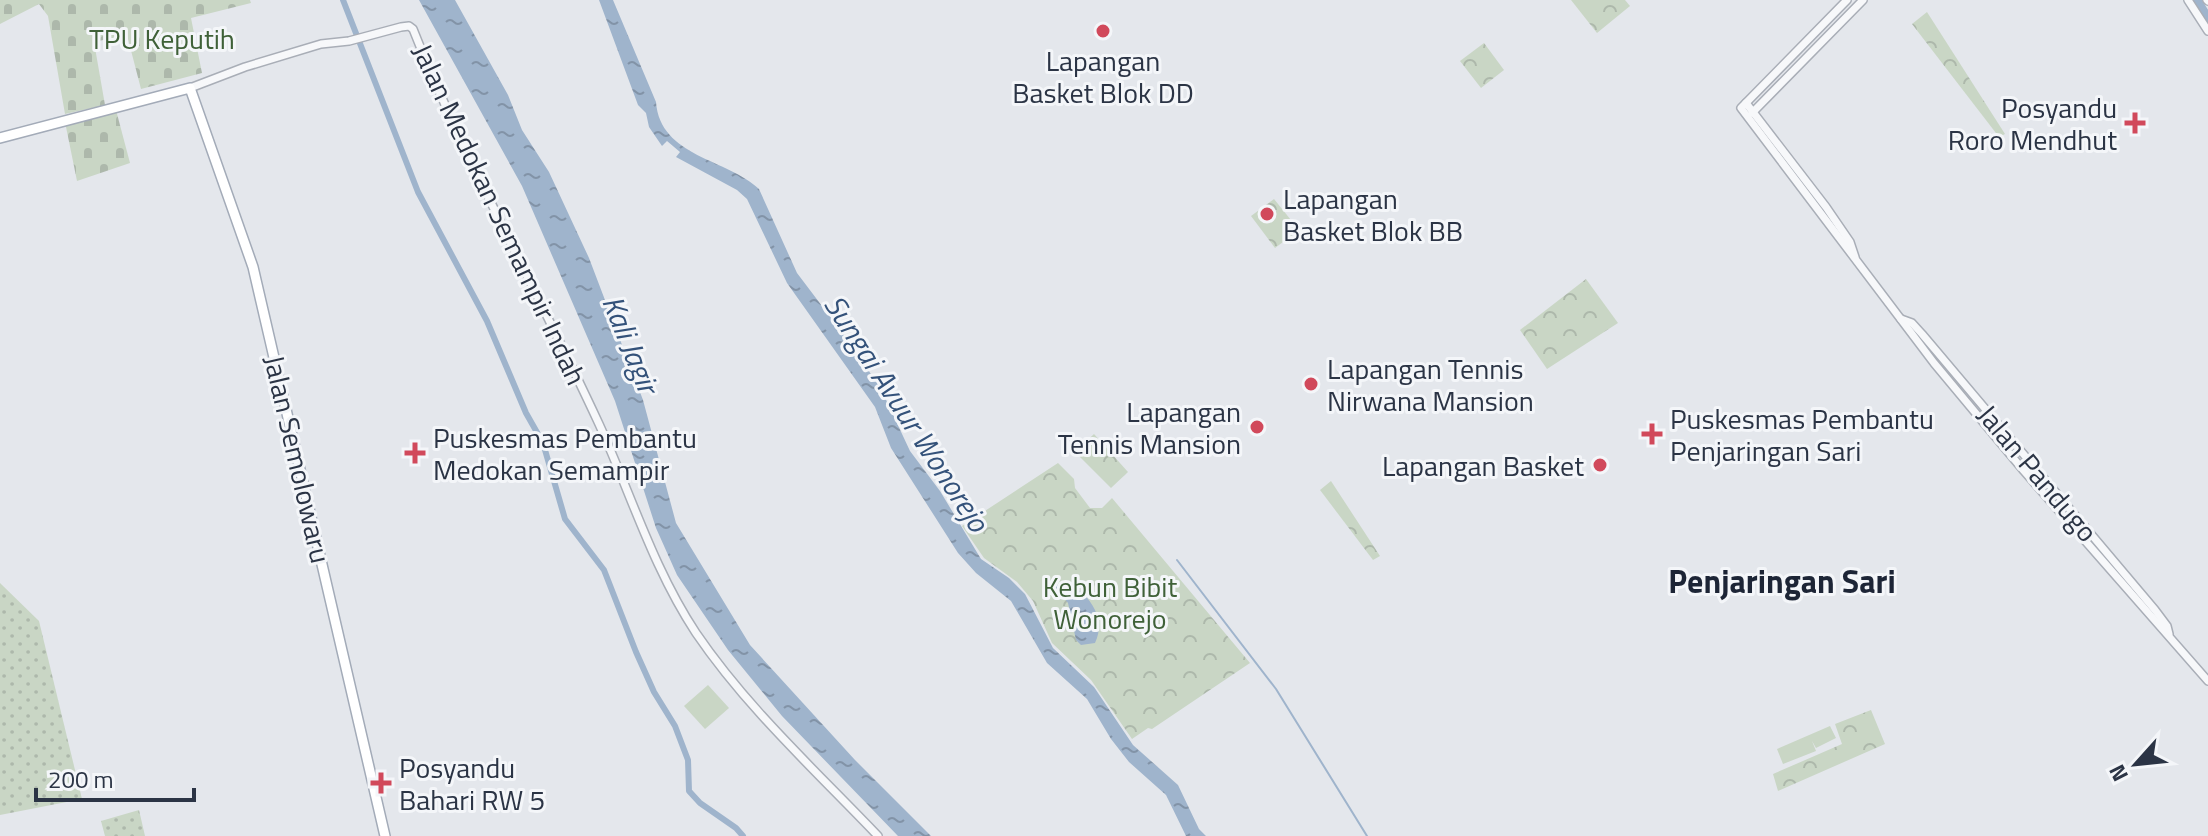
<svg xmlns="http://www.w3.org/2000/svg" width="2208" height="836" font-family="'Titillium Web',sans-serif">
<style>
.grass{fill:url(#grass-dots)}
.forest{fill:url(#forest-crowns)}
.cemetery{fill:url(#cemetery-stones)}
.pitch{fill:#c9d6c5}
.water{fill:url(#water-ripples)}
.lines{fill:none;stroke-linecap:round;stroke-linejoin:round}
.stream{stroke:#9fb4cc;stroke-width:2}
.canal{stroke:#9fb4cc;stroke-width:6}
.river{stroke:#9fb4cc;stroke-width:10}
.minor-casing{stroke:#a9aeb7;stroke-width:10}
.major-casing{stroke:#a3abb8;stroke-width:12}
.minor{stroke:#f7f8fa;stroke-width:7}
.major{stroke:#fff;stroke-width:9}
.poi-dot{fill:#d1495b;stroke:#f4f6f9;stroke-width:3}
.labels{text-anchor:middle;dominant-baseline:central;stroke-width:6;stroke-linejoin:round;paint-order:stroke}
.park-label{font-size:28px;fill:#3f6138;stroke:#f4f6f9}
.poi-label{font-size:28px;fill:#2b3445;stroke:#f4f6f9;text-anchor:start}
.street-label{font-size:28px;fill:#2b3445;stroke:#f4f6f9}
.water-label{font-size:30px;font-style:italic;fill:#34527a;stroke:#f4f6f9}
.quarter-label{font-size:32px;font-weight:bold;fill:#1d2536;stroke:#f4f6f9}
</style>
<defs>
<pattern id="grass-dots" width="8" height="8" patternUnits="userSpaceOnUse" patternTransform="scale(2)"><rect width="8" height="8" fill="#c9d6c5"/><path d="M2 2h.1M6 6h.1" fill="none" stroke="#adb8ab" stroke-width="1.8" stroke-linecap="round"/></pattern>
<pattern id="forest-crowns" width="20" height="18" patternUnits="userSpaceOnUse" patternTransform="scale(2)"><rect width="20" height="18" fill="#c9d6c5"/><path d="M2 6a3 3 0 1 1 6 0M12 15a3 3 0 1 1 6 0" fill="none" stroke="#adb8ab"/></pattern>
<pattern id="cemetery-stones" width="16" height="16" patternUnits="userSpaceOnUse" patternTransform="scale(2)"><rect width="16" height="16" fill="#c9d6c5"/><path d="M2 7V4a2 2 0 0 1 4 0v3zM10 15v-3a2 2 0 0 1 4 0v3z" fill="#adb8ab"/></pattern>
<pattern id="water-ripples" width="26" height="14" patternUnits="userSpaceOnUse" patternTransform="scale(2)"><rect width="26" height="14" fill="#9fb4cc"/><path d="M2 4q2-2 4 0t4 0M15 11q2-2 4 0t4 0" fill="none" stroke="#8293a7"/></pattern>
</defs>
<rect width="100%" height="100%" fill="#e4e7ec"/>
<!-- grass -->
<g class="grass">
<polygon points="0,583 39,621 82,799 0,815"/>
<polygon points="139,810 145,836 105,836 101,821"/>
</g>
<!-- forest -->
<g class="forest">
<polygon points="1571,0 1625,0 1630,6 1597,33"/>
<polygon points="1927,12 2005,134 1999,137 1912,24"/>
<polygon points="1484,43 1504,70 1481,88 1460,61"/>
<polygon points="1274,199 1299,230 1275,248 1251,216"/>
<polygon points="1586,279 1618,323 1547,369 1520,330"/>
<polygon points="1094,434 1128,472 1111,488 1075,452"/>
<polygon points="1058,463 1074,479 1075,488 1090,508 1102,508 1112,498 1250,663 1152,729 1148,728 1132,739 1091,680 1052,643 1033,601 1017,582 984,558 962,526"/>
<polygon points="1331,481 1380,556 1373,560 1320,490"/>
<polygon points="1871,710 1885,744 1778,791 1773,774 1842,744 1835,724"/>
</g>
<!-- cemetery -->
<g class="cemetery">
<polygon points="0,0 250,0 251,3 191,18 202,73 141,89 127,35 94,42 105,105 65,114 48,16 39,4 0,24"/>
<polygon points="116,110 130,163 77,181 65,122"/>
</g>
<!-- pitch -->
<g class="pitch">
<polygon points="708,685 729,708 705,729 684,706"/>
<polygon points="1830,726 1836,738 1816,748 1812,741 1816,751 1783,764 1777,749"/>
</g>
<!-- water -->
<g class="water">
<polygon points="419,0 455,0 508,95 522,130 549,172 589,258 643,400 676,523 750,645 855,760 931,836 898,836 782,716 728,650 677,575 656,528 615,401 522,186"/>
<path d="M599,0H613L656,102C660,157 728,159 759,189L797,273L850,343L881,389L910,451L940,491L981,559L1009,578L1025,594L1053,648L1094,687L1133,745L1178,785L1199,829L1206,836H1186L1166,795L1129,762L1111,739L1087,699L1047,663L1011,601L976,573L958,553L891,448L875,407L787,283L747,199L737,190L676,157L680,152L667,141L662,146L649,127L646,113L638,105Z"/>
<path d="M1061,582C1087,588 1108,618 1095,643L1081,645L1076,640L1068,603L1055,587Z"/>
</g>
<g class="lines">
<!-- stream -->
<polyline class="stream" points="1177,560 1276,689 1367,836"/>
<!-- canal -->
<polyline class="canal" points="343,0 418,192 487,321 526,413 543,443 565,519 604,570 636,652 654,692 675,726 688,760 689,791 700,803 736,828 743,836"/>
<!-- river -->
<polyline class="river" points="2196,0 2208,19"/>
<defs>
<g id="minor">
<polyline points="1847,0 1741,108 1934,363 2024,471 2208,681"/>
<polyline points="2188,0 2208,31"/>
<polyline points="2207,0 2208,1"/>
<path d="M190,88L245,67L321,44L349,41L401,27L409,26L413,29C467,165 538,292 599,424C631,494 653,568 696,633C747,708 816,771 878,836"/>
<polyline points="1746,103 1826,207 1850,242 1855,257"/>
<polyline points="1752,113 1863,0"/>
<polyline points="1901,319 1912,323 1922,334 2155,610 2167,626 2169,634"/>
</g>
<polyline id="major" points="0,138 190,88 253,267 385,836"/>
</defs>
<!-- minor casing -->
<use href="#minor" class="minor-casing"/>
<!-- major casing -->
<use href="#major" class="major-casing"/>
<!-- minor -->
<use href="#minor" class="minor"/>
<!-- major -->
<use href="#major" class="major"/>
</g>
<!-- markers -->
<g class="poi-dot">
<circle cx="1103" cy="31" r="8"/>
<path d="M2131 111h8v8h8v8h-8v8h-8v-8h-8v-8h8z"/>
<circle cx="1267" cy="214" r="8"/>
<circle cx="1311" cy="384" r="8"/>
<circle cx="1257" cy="427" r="8"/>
<path d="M1648 422h8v8h8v8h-8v8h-8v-8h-8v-8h8z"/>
<path d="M411 441h8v8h8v8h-8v8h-8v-8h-8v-8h8z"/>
<circle cx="1600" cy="465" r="8"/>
<path d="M377 771h8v8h8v8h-8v8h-8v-8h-8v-8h8z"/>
</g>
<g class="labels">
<!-- park labels -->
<g class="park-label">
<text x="162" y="38">TPU Keputih</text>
<text x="1110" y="586">Kebun Bibit<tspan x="1110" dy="32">Wonorejo</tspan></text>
</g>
<!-- poi labels -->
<g class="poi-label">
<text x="1103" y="60" text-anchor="middle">Lapangan<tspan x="1103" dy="32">Basket Blok DD</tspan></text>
<text x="2117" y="107" text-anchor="end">Posyandu<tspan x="2117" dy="32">Roro Mendhut</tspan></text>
<text x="1283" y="198">Lapangan<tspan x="1283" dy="32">Basket Blok BB</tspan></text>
<text x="1327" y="368">Lapangan Tennis<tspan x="1327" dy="32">Nirwana Mansion</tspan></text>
<text x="1241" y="411" text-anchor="end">Lapangan<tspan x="1241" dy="32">Tennis Mansion</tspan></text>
<text x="1670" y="418">Puskesmas Pembantu<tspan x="1670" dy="32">Penjaringan Sari</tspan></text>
<text x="433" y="437">Puskesmas Pembantu<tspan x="433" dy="32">Medokan Semampir</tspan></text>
<text x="1584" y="465" text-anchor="end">Lapangan Basket</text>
<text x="399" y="767">Posyandu<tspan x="399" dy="32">Bahari RW 5</tspan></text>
</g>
<!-- street labels -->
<g class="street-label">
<text transform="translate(500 214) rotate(65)">Jalan Medokan Semampir Indah</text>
<text transform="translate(298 459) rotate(77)">Jalan Semolowaru</text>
<text transform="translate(2038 473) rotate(50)">Jalan Pandugo</text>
</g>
<!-- water labels -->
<g class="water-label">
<text transform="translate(631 344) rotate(68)">Kali Jagir</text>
<text transform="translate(907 413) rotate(57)">Sungai Avuur Wonorejo</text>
</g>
<!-- quarter labels -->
<g class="quarter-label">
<text x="1782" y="581">Penjaringan Sari</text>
</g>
</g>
<!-- north arrow -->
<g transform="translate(2136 764) rotate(243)" stroke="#f4f6f9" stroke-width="6" paint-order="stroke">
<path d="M0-6L14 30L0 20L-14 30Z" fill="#2b3445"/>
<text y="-12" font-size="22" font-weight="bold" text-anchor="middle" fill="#2b3445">N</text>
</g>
<!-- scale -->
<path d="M36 788v12h158v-12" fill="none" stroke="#2b3445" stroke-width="4"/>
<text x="48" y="788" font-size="24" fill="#2b3445" stroke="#f4f6f9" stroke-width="6" paint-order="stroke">200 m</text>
</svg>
